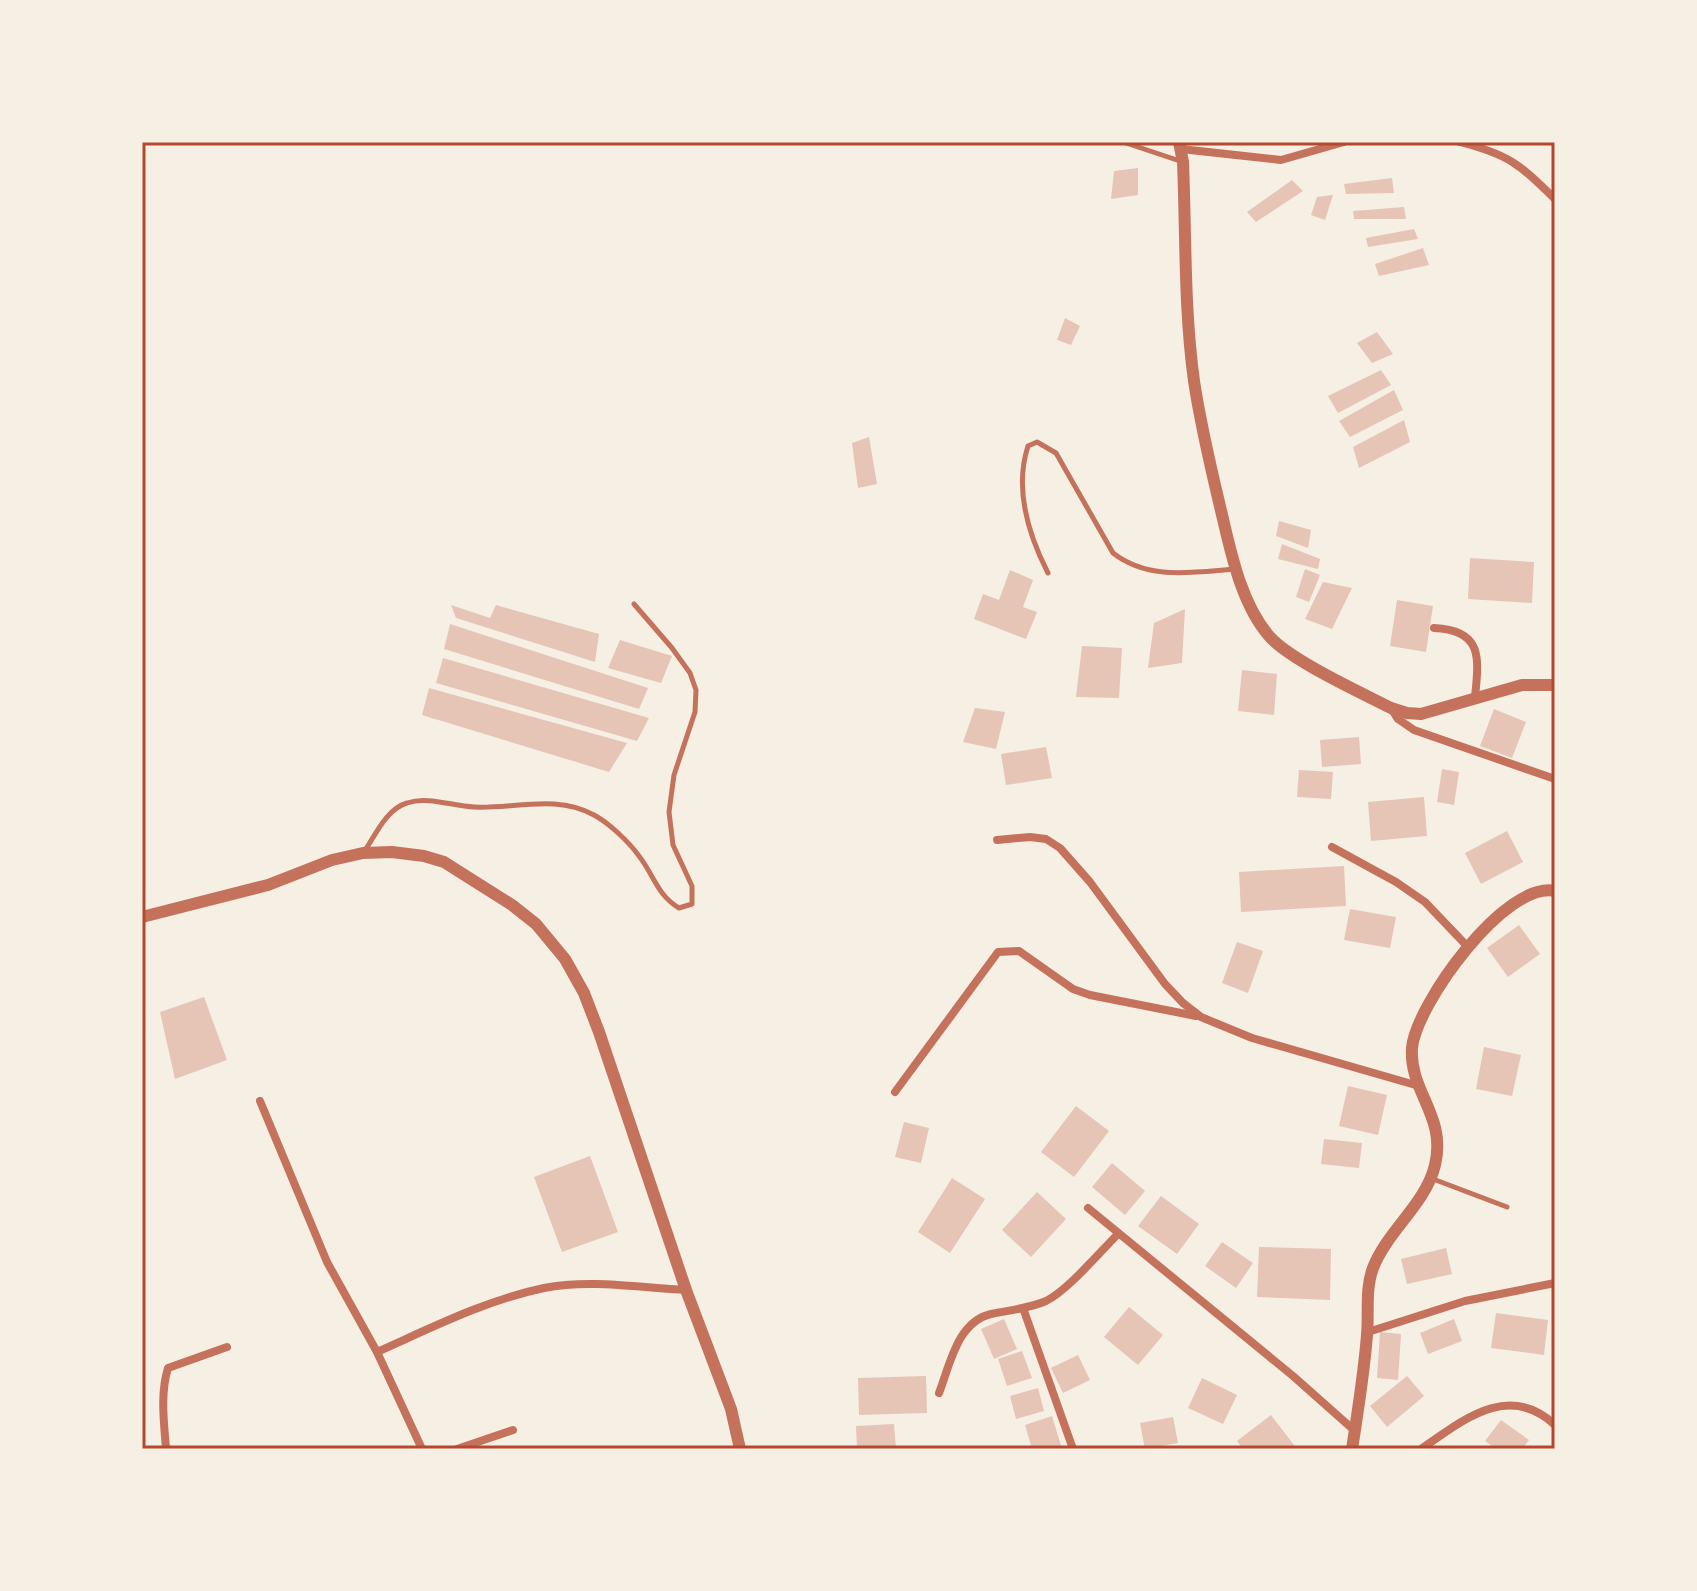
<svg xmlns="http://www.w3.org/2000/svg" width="1697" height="1591" font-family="Arial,sans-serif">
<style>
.building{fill:#e6c5b7}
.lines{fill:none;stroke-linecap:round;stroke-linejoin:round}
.service{stroke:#c5725c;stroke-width:5}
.minor{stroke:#c5725c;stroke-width:8}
.tertiary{stroke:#c5725c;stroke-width:12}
.neatline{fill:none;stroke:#b5482f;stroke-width:3}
</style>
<rect width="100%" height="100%" fill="#f6efe4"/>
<!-- building -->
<g class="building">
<polygon points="1138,168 1138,195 1111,199 1114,171"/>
<polygon points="1392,178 1394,193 1346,194 1344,184"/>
<polygon points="1292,180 1303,191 1256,222 1247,212"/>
<polygon points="1333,195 1325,220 1311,215 1317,197"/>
<polygon points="1404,207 1406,219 1354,219 1353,211"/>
<polygon points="1414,229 1418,239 1368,247 1366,238"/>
<polygon points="1423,248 1429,265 1379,276 1375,264"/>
<polygon points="1065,318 1080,326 1071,345 1057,340"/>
<polygon points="1377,332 1393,354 1372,363 1357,343"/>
<polygon points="1381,370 1391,385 1338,413 1328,396"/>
<polygon points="1394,390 1403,410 1350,437 1339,421"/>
<polygon points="1404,420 1410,442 1359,468 1353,447"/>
<polygon points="869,437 877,484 858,488 852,443"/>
<polygon points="1279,521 1311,530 1308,548 1276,536"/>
<polygon points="1282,544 1320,559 1318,569 1278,559"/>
<polygon points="1470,558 1534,562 1532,603 1468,599"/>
<polygon points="1305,569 1320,575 1309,602 1296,597"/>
<polygon points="1010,570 1033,580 1023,607 1037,612 1026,639 974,619 983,594 999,600"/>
<polygon points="1323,582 1352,588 1332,629 1305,619"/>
<polygon points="1397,600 1433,606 1426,652 1390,646"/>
<polygon points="451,605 490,618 496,605 599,634 595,662 456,618"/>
<polygon points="1185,609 1182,663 1148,668 1154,623"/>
<polygon points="450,624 648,688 639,709 444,649"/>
<polygon points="620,640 672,656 661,683 608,668"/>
<polygon points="1082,646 1122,648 1119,698 1076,697"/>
<polygon points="443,658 649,718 637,741 436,683"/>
<polygon points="1242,670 1277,674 1274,715 1238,711"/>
<polygon points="429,688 627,743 609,772 422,715"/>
<polygon points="975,708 1005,712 996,749 963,742"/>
<polygon points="1494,709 1526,722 1512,758 1480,746"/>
<polygon points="1359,737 1361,764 1322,767 1320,740"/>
<polygon points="1046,747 1052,778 1006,785 1001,754"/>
<polygon points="1442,769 1459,772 1454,805 1437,802"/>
<polygon points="1299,770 1333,772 1331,799 1297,797"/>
<polygon points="1424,797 1427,836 1371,841 1368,802"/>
<polygon points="1507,831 1523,862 1481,884 1465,853"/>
<polygon points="1344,866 1346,906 1241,912 1239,872"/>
<polygon points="1350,909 1396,917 1390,948 1344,940"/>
<polygon points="1519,925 1540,954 1508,977 1487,948"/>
<polygon points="1237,942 1263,951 1248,993 1222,983"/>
<polygon points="204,997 227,1060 175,1079 160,1012"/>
<polygon points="1484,1047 1521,1055 1512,1096 1476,1089"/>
<polygon points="1348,1086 1387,1095 1378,1135 1339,1126"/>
<polygon points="1076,1106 1109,1131 1074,1177 1041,1152"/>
<polygon points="904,1122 929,1128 921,1163 895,1157"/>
<polygon points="1324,1139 1362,1143 1359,1168 1321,1164"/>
<polygon points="590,1156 618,1232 562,1252 534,1177"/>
<polygon points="1112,1163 1145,1191 1125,1215 1092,1187"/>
<polygon points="952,1178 985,1199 950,1253 918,1232"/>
<polygon points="1037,1192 1066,1219 1031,1257 1002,1230"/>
<polygon points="1161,1196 1199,1224 1177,1254 1138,1226"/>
<polygon points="1222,1242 1253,1263 1236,1288 1205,1266"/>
<polygon points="1259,1247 1331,1249 1330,1300 1257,1297"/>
<polygon points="1446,1248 1452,1274 1407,1284 1401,1259"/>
<polygon points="1129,1307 1163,1335 1138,1365 1104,1337"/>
<polygon points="1496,1313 1548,1320 1544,1355 1491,1348"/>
<polygon points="1004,1319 1017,1349 994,1359 981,1329"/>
<polygon points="1454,1319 1462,1341 1428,1354 1420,1333"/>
<polygon points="1380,1332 1401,1334 1398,1380 1377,1378"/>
<polygon points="1022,1351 1032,1378 1007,1386 998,1359"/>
<polygon points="1078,1355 1090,1380 1063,1393 1051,1368"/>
<polygon points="926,1376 927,1413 859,1415 858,1378"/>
<polygon points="1407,1376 1424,1396 1387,1427 1370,1406"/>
<polygon points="1202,1378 1237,1395 1223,1424 1188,1408"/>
<polygon points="1038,1388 1044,1411 1016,1419 1010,1396"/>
<polygon points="1271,1415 1297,1449 1243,1449 1237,1441"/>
<polygon points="1052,1416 1062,1449 1032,1449 1025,1425"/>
<polygon points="1173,1417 1178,1443 1145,1449 1140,1423"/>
<polygon points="1501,1420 1529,1440 1522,1449 1496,1449 1485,1441"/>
<polygon points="894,1424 896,1449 857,1449 856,1426"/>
</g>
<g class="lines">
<!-- service -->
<g class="service">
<polyline points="1123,142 1180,161"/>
<path d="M1048,573C1028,534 1014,489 1028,446L1037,442L1056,453L1113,553C1149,581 1193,572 1237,569"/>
<path d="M364,852C375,836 386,809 407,803C428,796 452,806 474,807C514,809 556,794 594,815C609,823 629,842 639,856C654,875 657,895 679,908L692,904V886L673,845L669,812L674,775L695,712L696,690L690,673L672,648L634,604"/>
<polyline points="1433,1179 1507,1207"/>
</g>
<!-- minor -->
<g class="minor">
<path d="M1460,142C1510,155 1519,164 1555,199"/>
<polyline points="1181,149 1281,160 1344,142"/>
<path d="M1434,628C1483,630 1479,658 1475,697"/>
<polyline points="1391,708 1398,719 1414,730 1555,779"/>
<polyline points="997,840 1030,837 1046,839 1060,848 1090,882 1165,984 1183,1003 1201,1017 1252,1038 1419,1086"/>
<polyline points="1332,847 1396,882 1425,902 1467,946"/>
<polyline points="895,1092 998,952 1019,951 1073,989 1090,995 1196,1016"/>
<polyline points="260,1101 327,1262 377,1352 422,1449"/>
<polyline points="1088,1208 1293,1376 1355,1431"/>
<polyline points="1023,1308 1073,1449"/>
<polyline points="1368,1332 1465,1301 1555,1283"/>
<path d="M377,1352C431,1328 486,1300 544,1288C590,1279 641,1288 686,1290"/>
<path d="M939,1393C950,1365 957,1322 991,1314C1009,1310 1028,1309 1046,1301C1067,1291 1100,1252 1118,1234"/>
<path d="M166,1449C164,1422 160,1394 168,1368L227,1347"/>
<polyline points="457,1449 513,1430"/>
<path d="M1421,1449C1462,1421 1508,1381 1555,1425"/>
</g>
<!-- tertiary -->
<g class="tertiary">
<path d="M1179,142L1183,162C1186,235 1184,309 1194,381C1201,428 1212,473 1223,519C1232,558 1243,607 1270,637C1292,661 1360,692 1391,708L1407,713L1421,714L1522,685H1555"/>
<polyline points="142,917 268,885 332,860 363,853 392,852 424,856 444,862 512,905 536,924 565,959 584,993 599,1032 686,1290 731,1409 740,1449"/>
<path d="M1352,1449C1358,1411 1364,1373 1367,1335C1369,1313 1365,1289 1373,1268C1387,1231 1426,1204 1435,1165C1447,1116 1409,1092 1412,1048C1416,1004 1506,880 1555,891"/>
</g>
</g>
<!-- border -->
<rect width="1697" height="1591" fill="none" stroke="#f6efe4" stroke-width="288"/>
<rect x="144" y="144" width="1409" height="1303" class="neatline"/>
</svg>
